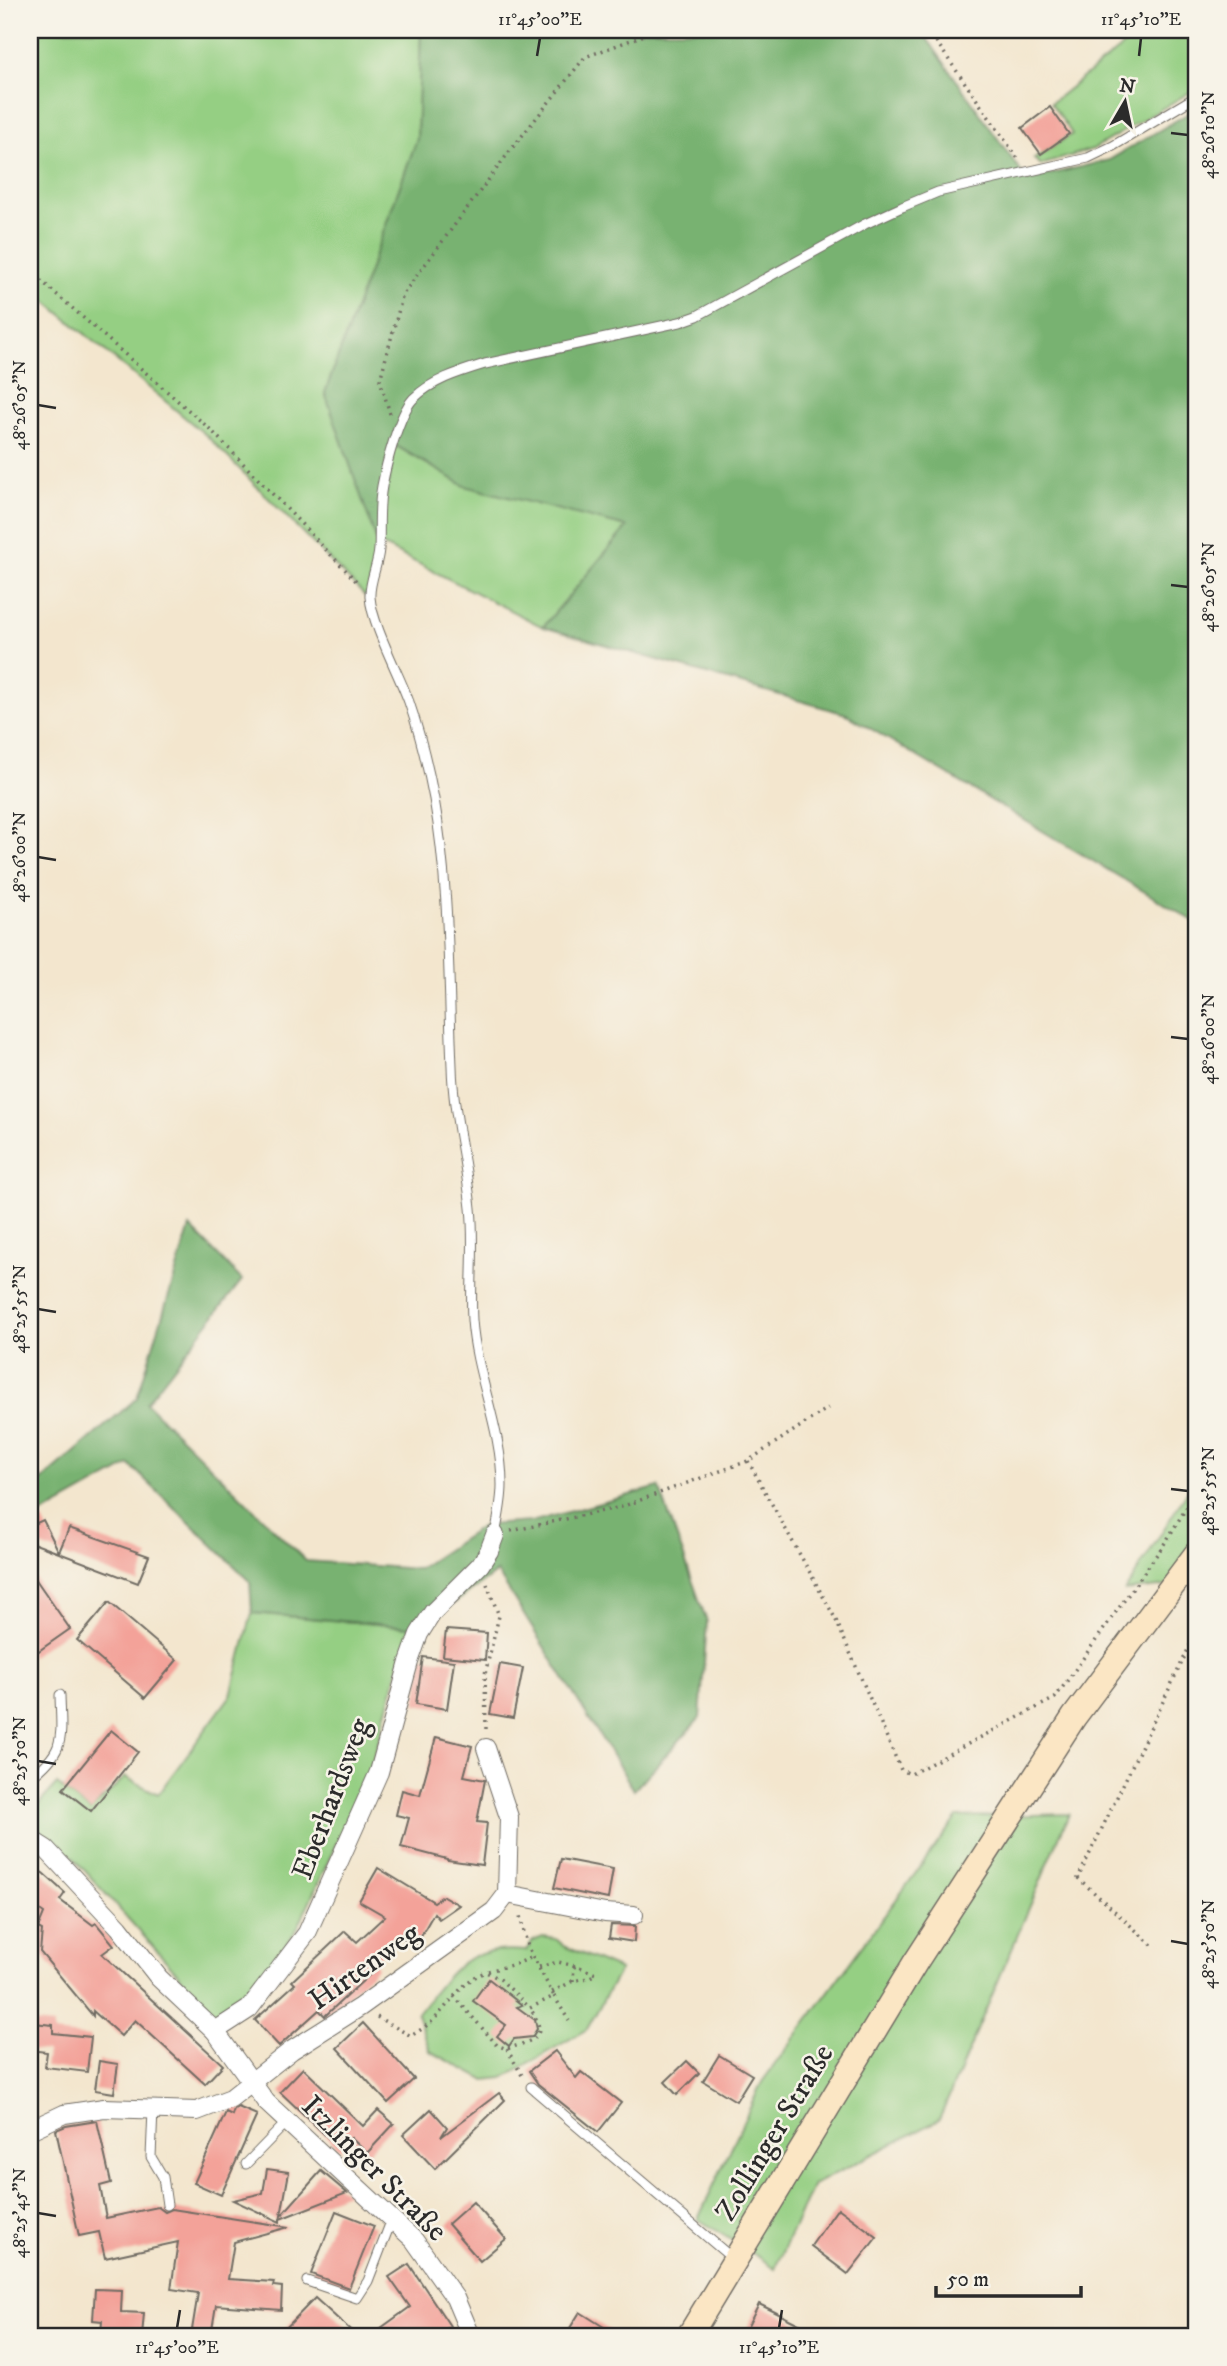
<svg xmlns="http://www.w3.org/2000/svg" width="1227" height="2366" font-family="'IM FELL DW Pica',serif">
<style>
.green{fill:#95cf83;stroke:#607d57;stroke-width:2}
.forest{fill:#78b271;stroke:#526e4e;stroke-width:2}
.building{fill:#f3a299}
.lines{fill:none;stroke-linecap:round;stroke-linejoin:round}
.service-casing{stroke:#716c64;stroke-width:11}
.minor-casing{stroke:#716c64;stroke-width:20}
.secondary-casing{stroke:#716c64;stroke-width:27}
.path{stroke:#716c64;stroke-width:3.5;stroke-dasharray:2 5;stroke-linecap:butt}
.service{stroke:#fff;stroke-width:9}
.minor{stroke:#fff;stroke-width:18}
.secondary{stroke:#fbe6c4;stroke-width:24}
.ticks{fill:none;stroke:#2b2b2b;stroke-width:2.5}
.labels{text-anchor:middle;dominant-baseline:central;stroke-width:5;stroke-linejoin:round;paint-order:stroke}
.street-label{font-size:30px;fill:#2b2b2b;stroke:#f7f3e8}
.neatline{fill:none;stroke:#2b2b2b;stroke-width:2.5}
.ticks-label{font-size:18px;text-anchor:middle;fill:#2b2b2b}
</style>
<rect width="100%" height="100%" fill="#f7f3e8"/>
<filter id="ink" filterUnits="userSpaceOnUse"><feTurbulence type="fractalNoise" baseFrequency=".0143" numOctaves="2"/><feDisplacementMap in="SourceGraphic" scale="14" xChannelSelector="R" yChannelSelector="G"/><feConvolveMatrix kernelMatrix="1 2 1 2 8 2 1 2 1" color-interpolation-filters="sRGB"/></filter>
<filter id="wash" filterUnits="userSpaceOnUse"><feTurbulence type="fractalNoise" baseFrequency=".00686" numOctaves="4" result="noise"/><feDisplacementMap in="SourceGraphic" scale="28" xChannelSelector="R" yChannelSelector="G"/><feGaussianBlur stdDeviation="1.57" result="paint"/><feColorMatrix in="noise" values="0 0 0 0 0 0 0 0 0 0 0 0 0 0 0 0 0 1.4 0 .05"/><feComposite in="paint" operator="in"/></filter>
<g filter="url(#wash)">
<rect width="100%" height="100%" fill="#f3e6ce"/>
<!-- green -->
<g class="green">
<polygon points="30,30 421,30 417,139 325,393 377,540 394,445 465,486 627,527 543,627 378,543 367,598 207,436 30,288"/>
<polygon points="1143,30 1197,30 1197,88 1093,149 1041,165 1034,159 1072,134 1051,103"/>
<polygon points="1197,1476 1197,1562 1176,1585 1125,1591"/>
<polygon points="252,1613 410,1627 371,1768 298,1927 249,2002 219,2020 69,1853 30,1832 30,1814 57,1784 90,1811 125,1777 158,1794 231,1695"/>
<polygon points="1069,1814 939,2120 813,2185 775,2268 698,2219 762,2082 957,1817"/>
<path d="M543,1937L556,1939L564,1946L620,1970L587,2029L503,2078L484,2080L430,2051L417,2014C452,1970 463,1945 526,1951L533,1941Z"/>
</g>
<!-- forest -->
<g class="forest">
<polygon points="421,30 921,30 1027,180 1109,160 1197,108 1197,923 846,714 543,627 627,527 465,486 395,445 377,542 325,393 417,139"/>
<polygon points="190,1227 242,1280 146,1403 306,1561 418,1569 484,1525 531,1522 659,1487 707,1622 700,1718 634,1790 497,1572 438,1615 410,1627 252,1613 250,1581 130,1465 30,1521 30,1491 137,1398"/>
</g>
<g id="blocks">
<!-- building -->
<g class="building">
<polygon points="1050,107 1069,134 1041,154 1022,128"/>
<polygon points="43,1520 59,1552 69,1528 149,1556 138,1583 30,1542 30,1526"/>
<polygon points="30,1571 70,1629 30,1657"/>
<polygon points="109,1602 177,1660 145,1698 77,1640"/>
<polygon points="446,1630 487,1633 485,1660 443,1656"/>
<polygon points="423,1657 454,1661 447,1709 416,1704"/>
<polygon points="500,1664 523,1668 513,1718 490,1714"/>
<polygon points="111,1730 138,1752 91,1811 63,1789"/>
<polygon points="436,1737 472,1746 464,1776 485,1780 477,1822 487,1823 482,1865 447,1860 447,1859 401,1847 409,1818 396,1815 402,1790 420,1795"/>
<polygon points="561,1859 613,1869 608,1899 554,1888"/>
<polygon points="30,1867 43,1873 65,1893 60,1900 93,1925 96,1923 114,1945 102,1954 223,2065 205,2084 135,2020 121,2036 93,2011 93,2016 40,1952 42,1930 38,1928 44,1913 30,1903"/>
<polygon points="378,1868 434,1902 443,1896 459,1905 439,1919 434,1913 415,1946 400,1937 373,1962 378,1967 327,2014 325,2016 319,2010 279,2046 255,2020 295,1984 292,1981 345,1931 357,1942 385,1916 359,1901"/>
<polygon points="611,1925 635,1926 634,1942 609,1938"/>
<polygon points="489,1979 522,2005 517,2007 535,2020 537,2029 532,2037 514,2039 509,2046 497,2036 506,2025 473,2001"/>
<polygon points="33,2023 53,2025 53,2033 91,2037 87,2072 45,2067 47,2052 30,2050"/>
<polygon points="363,2023 414,2079 388,2103 337,2048"/>
<polygon points="555,2051 576,2078 581,2072 621,2103 598,2132 538,2084 529,2071"/>
<polygon points="719,2055 752,2075 736,2101 703,2081"/>
<polygon points="99,2061 118,2064 114,2093 95,2090"/>
<polygon points="687,2061 699,2073 677,2095 665,2082"/>
<polygon points="303,2068 363,2126 378,2110 394,2124 367,2153 351,2138 340,2149 280,2092"/>
<polygon points="499,2093 505,2100 435,2169 403,2135 431,2109 447,2127 441,2137"/>
<polygon points="238,2107 257,2115 221,2195 194,2183 226,2112 232,2115 234,2109"/>
<polygon points="97,2121 111,2183 100,2186 106,2218 158,2207 165,2212 172,2209 289,2227 234,2242 228,2279 274,2282 273,2286 282,2287 281,2310 216,2305 211,2336 191,2336 198,2293 171,2289 178,2242 105,2258 99,2232 79,2236 56,2130 66,2126"/>
<polygon points="267,2169 289,2172 281,2216 321,2171 347,2193 280,2219 280,2222 233,2200 263,2193"/>
<polygon points="473,2202 506,2239 480,2261 448,2224"/>
<polygon points="838,2208 877,2237 848,2274 811,2246"/>
<polygon points="336,2211 374,2226 349,2288 311,2274"/>
<polygon points="409,2264 450,2326 437,2336 370,2336 410,2307 389,2277"/>
<polygon points="95,2289 122,2290 121,2312 144,2313 142,2336 101,2336 102,2321 93,2320"/>
<polygon points="315,2298 337,2318 357,2336 278,2336"/>
<polygon points="759,2304 823,2336 743,2336"/>
<polygon points="580,2312 618,2336 565,2336"/>
</g>
</g>
</g>
<g filter="url(#ink)">
<use href="#blocks" fill-opacity="0" stroke="#716c64" stroke-width="2"/>
<g class="lines">
<defs>
<g id="service">
<path d="M495,1535C498,1519 502,1502 502,1485C502,1429 476,1376 472,1320C470,1282 475,1245 471,1208C466,1160 453,1114 452,1066C448,976 450,888 434,799C428,767 420,734 409,702C399,674 372,625 370,597C369,582 378,565 379,549C380,528 378,506 382,486C386,465 399,414 413,399C432,380 459,372 485,364L680,322L697,316L865,224L902,207L938,192L1088,158L1113,146L1197,96"/>
<path d="M30,1778C67,1750 61,1738 60,1695"/>
<polyline points="531,2087 733,2259"/>
<polyline points="153,2110 151,2157 163,2177 167,2205"/>
<polyline points="246,2164 287,2122"/>
<polyline points="307,2281 357,2298 368,2281 392,2219"/>
</g>
<g id="minor">
<polyline points="30,1839 46,1849 119,1927 159,1978 215,2031 266,2102 414,2240 455,2298 471,2336"/>
<polyline points="507,1894 605,1913 634,1915"/>
<polyline points="215,2031 249,2009 307,1933 379,1772 409,1662 419,1634 433,1612 480,1565 489,1551 495,1535"/>
<polyline points="30,2130 64,2114 104,2108 197,2111 231,2098 292,2050 360,2007 494,1911 507,1894 509,1817 486,1748"/>
</g>
<polyline id="secondary" points="689,2336 915,1963 1074,1717 1197,1553"/>
</defs>
<!-- service casing -->
<use href="#service" class="service-casing"/>
<!-- minor casing -->
<use href="#minor" class="minor-casing"/>
<!-- secondary casing -->
<use href="#secondary" class="secondary-casing"/>
<!-- path -->
<g class="path">
<polyline points="928,30 1019,160"/>
<polyline points="30,271 211,430 359,584"/>
<polyline points="390,414 380,380 403,294 510,151 585,57 658,30"/>
<polyline points="748,1461 835,1618 901,1770 911,1774 1055,1698 1167,1540 1197,1490"/>
<polyline points="511,1531 621,1507 748,1461 828,1408"/>
<polyline points="486,1729 485,1674 499,1616 487,1584"/>
<polyline points="1152,1945 1078,1878 1197,1631"/>
<polyline points="539,1967 558,1962 575,1966"/>
<polyline points="488,1971 516,1964 533,1957"/>
<polyline points="552,1992 573,1981 588,1978 596,1974 577,1966 574,1967 573,1981"/>
<path d="M454,1996L497,2045L507,2049C536,2039 549,2038 530,2008"/>
<polyline points="554,1996 569,2021"/>
<path d="M377,2017L411,2036C417,2032 424,2028 430,2023C449,2007 461,1980 486,1972L500,1979L530,2008L554,1996L528,1948L520,1916"/>
<polyline points="507,2049 523,2077"/>
</g>
<!-- service -->
<use href="#service" class="service"/>
<!-- minor -->
<use href="#minor" class="minor"/>
<!-- secondary -->
<use href="#secondary" class="secondary"/>
</g>
</g>
<!-- ticks -->
<path class="ticks" d="M537,56L540,38M1139,56L1141,38M1171,133L1188,135M38,405L56,408M1171,585L1188,587M38,857L56,860M1171,1037L1188,1039M38,1309L56,1312M1171,1489L1188,1491M38,1761L56,1764M1171,1941L1188,1944M38,2213L56,2216M177,2328L180,2310M779,2328L782,2310"/>
<g class="labels">
<!-- street labels -->
<g class="street-label">
<text transform="translate(332 1799) rotate(-69)">Eberhardsweg</text>
<text transform="translate(365 1967) rotate(-35)">Hirtenweg</text>
<text transform="translate(775 2133) rotate(-59)">Zollinger Straße</text>
<text transform="translate(374 2169) rotate(45)">Itzlinger Straße</text>
</g>
</g>
<!-- margin -->
<rect width="1227" height="2366" fill="none" stroke="#f7f3e8" stroke-width="77"/>
<!-- north arrow -->
<g transform="translate(1125 102) rotate(9)" stroke="#f7f3e8" stroke-width="5" paint-order="stroke">
<path d="M0-5L12 26L0 18L-12 26Z" fill="#2b2b2b"/>
<text y="-10" font-size="19" font-weight="bold" text-anchor="middle" fill="#2b2b2b">N</text>
</g>
<!-- scale -->
<path d="M936 2286v10h145v-10" fill="none" stroke="#2b2b2b" stroke-width="3.5"/>
<text x="947" y="2286" font-size="21" fill="#2b2b2b" stroke="#f7f3e8" stroke-width="5" paint-order="stroke">50 m</text>
<rect x="38" y="38" width="1150" height="2290" class="neatline"/>
<g class="ticks-label">
<text x="540" y="25">11°45'00"E</text>
<text x="1141" y="25">11°45'10"E</text>
<text transform="translate(1208 135) rotate(-90)" y="6">48°26'10"N</text>
<text transform="translate(19 405) rotate(-90)" y="6">48°26'05"N</text>
<text transform="translate(1208 587) rotate(-90)" y="6">48°26'05"N</text>
<text transform="translate(19 857) rotate(-90)" y="6">48°26'00"N</text>
<text transform="translate(1208 1039) rotate(-90)" y="6">48°26'00"N</text>
<text transform="translate(19 1309) rotate(-90)" y="6">48°25'55"N</text>
<text transform="translate(1208 1491) rotate(-90)" y="6">48°25'55"N</text>
<text transform="translate(19 1761) rotate(-90)" y="6">48°25'50"N</text>
<text transform="translate(1208 1944) rotate(-90)" y="6">48°25'50"N</text>
<text transform="translate(19 2213) rotate(-90)" y="6">48°25'45"N</text>
<text x="177" y="2353">11°45'00"E</text>
<text x="779" y="2353">11°45'10"E</text>
</g>
</svg>
